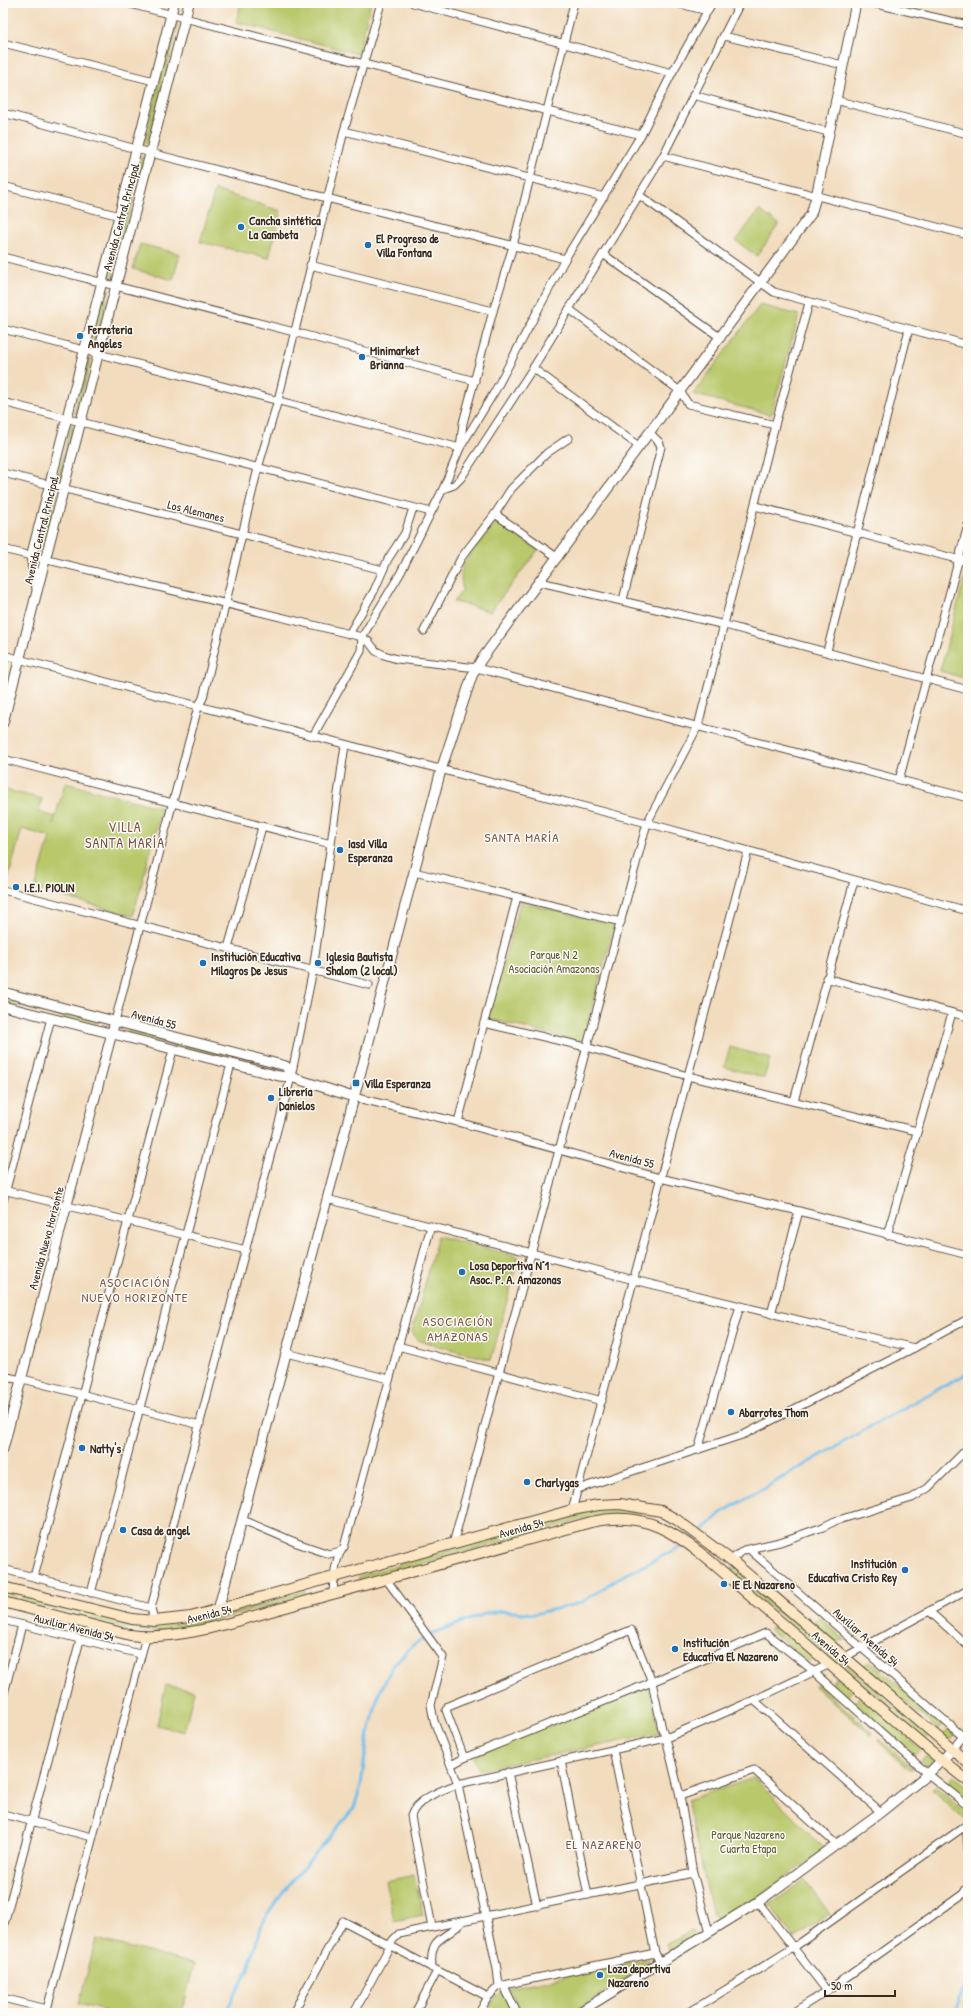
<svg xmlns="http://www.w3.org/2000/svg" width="971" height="2016" font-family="'Patrick Hand',sans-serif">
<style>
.green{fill:#b8c86a;stroke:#7a7944}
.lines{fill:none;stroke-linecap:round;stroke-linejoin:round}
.stream{stroke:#71bfeb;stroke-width:3}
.minor-casing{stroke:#564536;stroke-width:9}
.tertiary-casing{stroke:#564536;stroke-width:11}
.secondary-casing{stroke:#564536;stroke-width:12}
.minor{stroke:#fff;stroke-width:7}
.tertiary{stroke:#fff;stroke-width:9}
.secondary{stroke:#fce6c4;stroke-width:10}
.poi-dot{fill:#1f6fb2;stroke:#fdfcf7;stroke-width:1.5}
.labels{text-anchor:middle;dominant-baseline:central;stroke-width:3;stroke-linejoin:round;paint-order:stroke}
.street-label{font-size:12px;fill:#3b2a1e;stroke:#fdfcf7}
.poi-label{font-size:12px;font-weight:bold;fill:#3b2a1e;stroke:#fdfcf7;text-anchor:start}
.park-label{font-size:12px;fill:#605935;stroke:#fdfcf7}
.neighbourhood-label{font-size:13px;letter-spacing:1px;fill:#7d5349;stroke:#fdfcf7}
.quarter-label{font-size:14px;letter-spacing:1px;fill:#7d5349;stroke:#fdfcf7}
</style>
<rect width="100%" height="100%" fill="#fdfcf7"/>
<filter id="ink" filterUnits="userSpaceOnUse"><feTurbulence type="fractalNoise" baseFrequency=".025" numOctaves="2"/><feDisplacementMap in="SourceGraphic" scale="8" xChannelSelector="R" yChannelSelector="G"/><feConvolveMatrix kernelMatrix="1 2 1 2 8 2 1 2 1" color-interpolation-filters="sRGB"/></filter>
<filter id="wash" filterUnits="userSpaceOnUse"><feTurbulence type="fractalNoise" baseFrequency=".012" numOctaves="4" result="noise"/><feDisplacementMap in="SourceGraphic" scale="16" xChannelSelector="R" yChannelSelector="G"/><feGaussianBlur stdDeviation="0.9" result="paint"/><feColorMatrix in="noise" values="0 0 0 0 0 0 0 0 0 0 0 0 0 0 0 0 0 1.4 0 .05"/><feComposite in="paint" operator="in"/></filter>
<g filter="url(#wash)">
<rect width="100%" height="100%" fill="#f2dcbe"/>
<!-- green -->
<g class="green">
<polygon points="241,3 371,3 358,54 236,22"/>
<polygon points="174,23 178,24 148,144 144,143"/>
<polygon points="141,157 144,158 112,280 109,279"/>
<polygon points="215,190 281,211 269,258 200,242"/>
<polygon points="759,210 779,224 757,256 736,241"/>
<polygon points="140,244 180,254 173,280 133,269"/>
<polygon points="106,288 110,289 94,348 91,347"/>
<polygon points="760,305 799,315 771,415 693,394"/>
<polygon points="88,358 91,359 77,414 74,413"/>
<polygon points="71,425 74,426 60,482 57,481"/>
<polygon points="54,492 57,493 45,541 41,540"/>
<path d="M496,522L538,550L490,612L468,605L453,602L462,591C462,583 460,577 462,569C465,557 488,533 496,522Z"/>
<polygon points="967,568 968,568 968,679 940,671"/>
<polygon points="65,783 162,808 133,916 35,889 50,837 22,829 7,883 3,882 3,789 42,799 39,812 55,817 53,825"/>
<polygon points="520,902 615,925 582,1042 488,1019"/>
<polygon points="3,996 97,1021 96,1026 3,1002"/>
<polygon points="129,1029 280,1068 278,1072 127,1034"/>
<polygon points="730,1047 770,1058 764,1078 724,1067"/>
<polygon points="438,1236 519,1257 491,1360 417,1340 412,1332"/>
<path d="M598,1509C608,1509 634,1507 640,1514L638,1517L608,1514L590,1517L358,1582L359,1576Z"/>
<polygon points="731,1568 733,1568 827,1648 822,1651 729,1572"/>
<polygon points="3,1591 17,1594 15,1600 3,1597"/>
<path d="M305,1591L306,1596L174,1631H140L128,1629L20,1601L22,1596L150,1625C202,1626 255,1605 305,1591Z"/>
<polygon points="819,1617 845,1640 836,1642 812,1622"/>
<polygon points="779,1625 815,1656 808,1662 769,1629"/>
<polygon points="831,1651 929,1736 925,1740 826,1654"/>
<polygon points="869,1660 943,1724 938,1730 863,1666"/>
<polygon points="837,1676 853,1689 847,1696 832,1683"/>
<polygon points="817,1684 873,1733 871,1735 815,1686"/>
<polygon points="166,1685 194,1691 184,1732 157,1725"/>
<polygon points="646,1687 650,1690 659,1733 657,1734 479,1770 474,1756"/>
<polygon points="861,1696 921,1749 915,1755 855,1703"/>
<circle cx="949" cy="1735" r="5"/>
<polygon points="879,1739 913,1768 910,1770 878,1741"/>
<polygon points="928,1754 934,1760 931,1766 926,1765 921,1760"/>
<polygon points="954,1776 968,1787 968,1801 947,1783"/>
<polygon points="754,1778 825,1849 755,1899 721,1919 713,1915 687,1800"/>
<polygon points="935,1786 968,1814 968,1816 963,1819 932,1789"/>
<polygon points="414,1875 423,1915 394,1921 386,1881"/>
<polygon points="804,1880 830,1914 794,1939 770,1905"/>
<polygon points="692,1931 695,1935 669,1952 666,1945"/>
<polygon points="96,1939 194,1964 182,2013 112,2013 79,2004"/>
<polygon points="649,1959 650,1963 574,2013 522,2013 508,1988"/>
<polygon points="502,1992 513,2013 486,2013 495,1997"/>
</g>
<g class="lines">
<!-- stream -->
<g class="stream">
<polyline points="225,2013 247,1972 263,1921 282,1893 354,1808 361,1785 367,1742 378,1695 394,1664 412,1646 428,1635 487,1613 504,1611 534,1614 581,1603 617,1579 686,1544 698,1535 721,1513 887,1417 968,1373"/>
<polyline points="958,2013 959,1998 968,1978"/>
</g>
</g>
</g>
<g filter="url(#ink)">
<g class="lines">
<defs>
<g id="minor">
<polyline points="126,3 641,135"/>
<polyline points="413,3 672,73"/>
<polyline points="676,3 708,11"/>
<polyline points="872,3 968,25"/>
<polyline points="724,36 843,65"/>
<polyline points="3,43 154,81"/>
<polyline points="693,95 828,132"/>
<polyline points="835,100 968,134"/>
<polyline points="3,113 151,153 565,259"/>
<polyline points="344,131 604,197"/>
<polyline points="663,156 968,235"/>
<polyline points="3,186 120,216"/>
<polyline points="639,195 774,292 968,345"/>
<polyline points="603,254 721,338"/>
<polyline points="3,257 294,332 475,381"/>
<polyline points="310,265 493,311"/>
<polyline points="569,309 680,391 688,404 775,425"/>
<polyline points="3,329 460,448 463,423 493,311 513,246 574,3"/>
<polyline points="533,368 640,447"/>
<polyline points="3,402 431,512"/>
<polyline points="3,473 383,570"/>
<polyline points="443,489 454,485 461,478 533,368 663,156 740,3"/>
<polyline points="755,506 968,562"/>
<polyline points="495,514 558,558"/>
<polyline points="3,549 362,637 369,642 376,651 384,655 397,659 477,668 968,798"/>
<polyline points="540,582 725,625 968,690"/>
<polyline points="623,600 661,447 659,442 650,433"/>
<polyline points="424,631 461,558 495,514 511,489 547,453 569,438"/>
<polyline points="349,634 374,591 388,559 405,533 413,508"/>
<polyline points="827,651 909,329"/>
<polyline points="3,655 647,823 968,911"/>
<polyline points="313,736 361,651 362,637 400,574 443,489 460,448 495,391 565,259 641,135 672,73 712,3"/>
<polyline points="3,759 331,844"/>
<polyline points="899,780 968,525"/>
<polyline points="414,872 621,922"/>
<polyline points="3,890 369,985"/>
<polyline points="228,948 262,827"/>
<polyline points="826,978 968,1017"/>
<polyline points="115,1021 198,707 203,698 258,468 278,400 344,131 381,3"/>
<polyline points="484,1023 586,1047 688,1076 917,1131"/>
<polyline points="353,1097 458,1122 660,1178 799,1211 968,1255"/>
<polyline points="794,1101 854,881"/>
<polyline points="458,1122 517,897"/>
<polyline points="3,1190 246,1250"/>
<polyline points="327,1199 634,1280 914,1348"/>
<polyline points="3,1201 51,1018"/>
<polyline points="887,1235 952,1013"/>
<polyline points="771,1314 799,1211"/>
<polyline points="398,1346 602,1401"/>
<polyline points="286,1353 389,1379"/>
<polyline points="3,1376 21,1380 27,1380 200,1425"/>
<polyline points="698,1450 740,1306"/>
<polyline points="578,1489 745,1434 914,1348 968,1319"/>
<polyline points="572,1510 748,851"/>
<polyline points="243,1520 297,1543 329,1554 341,1551"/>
<polyline points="453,1544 647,823 698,726 775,425 809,303"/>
<polyline points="750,1550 968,1741"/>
<polyline points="731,1560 744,1550 780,1542 823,1527 835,1521 912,1498 928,1488 968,1448"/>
<polyline points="3,1569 151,1608"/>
<polyline points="34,1577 173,1050"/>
<polyline points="386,1579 443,1657 431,1705 434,1721 458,1784 497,1969 499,1986"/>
<polyline points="91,1593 231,1064"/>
<path d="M333,1594C334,1580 334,1558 344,1547L431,1226"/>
<polyline points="929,1611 968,1646"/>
<polyline points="3,1620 140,1654"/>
<polyline points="154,1621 151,1608 291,1077 313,970 345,745"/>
<polyline points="845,1657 968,1590"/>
<polyline points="3,1697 22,1625"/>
<polyline points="754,1700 881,1812"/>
<polyline points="613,1750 655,1953 660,1962"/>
<polyline points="952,1750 968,1730"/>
<polyline points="464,1758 446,1710 448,1706 631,1630 652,1682 662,1729 666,1738 680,1796 693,1873 709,1932"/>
<polyline points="561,1761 588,1895"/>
<polyline points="451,1765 464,1758 652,1682 766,1633 806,1665 928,1774 968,1806"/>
<polyline points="508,1772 537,1906"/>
<polyline points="680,1796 754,1770 837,1845"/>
<polyline points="3,1814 92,1837"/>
<polyline points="966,1825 968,1850"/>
<polyline points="758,1902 827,1991"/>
<path d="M432,1927L411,1816C416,1799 442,1790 458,1784L666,1738L754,1700L830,1664"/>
<polyline points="3,1928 80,1640"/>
<path d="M432,1968C429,1934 444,1942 463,1921"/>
<polyline points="504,1986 517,2013"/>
<polyline points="3,1998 47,2009"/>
<polyline points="46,2013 146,1637"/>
<polyline points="293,2013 343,1921 488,1997"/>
<polyline points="354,2013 393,1940 399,1934 693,1873"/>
<polyline points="415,2013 437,1971"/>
<polyline points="479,2013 488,1997 499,1986 655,1953"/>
<polyline points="688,2013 793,1948 968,1824"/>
<polyline points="792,2013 827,1991 963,1894 968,1886"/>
</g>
<g id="tertiary">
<polyline points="37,589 31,557 174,3"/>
<polyline points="3,723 189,3"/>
<polyline points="3,992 286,1066 291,1077"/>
<polyline points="3,1006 279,1076 291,1077 353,1097"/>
<polyline points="3,1449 115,1021"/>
<polyline points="218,1610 441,770 472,676 481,660 811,214 816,197 856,3"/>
<polyline points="578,2013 758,1902 881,1812 928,1774 952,1750"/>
</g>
<g id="secondary">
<polyline points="3,1587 132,1619 154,1621 191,1617 572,1510 598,1505 620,1504 661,1511 677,1520 731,1560 968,1763"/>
<path d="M3,1602L130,1635C182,1642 243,1618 293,1605C392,1578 491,1550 591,1522C614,1517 637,1517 659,1527C695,1543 732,1581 762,1606C831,1664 897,1726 968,1781"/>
</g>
</defs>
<!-- minor casing -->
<use href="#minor" class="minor-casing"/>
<!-- tertiary casing -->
<use href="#tertiary" class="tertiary-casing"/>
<!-- secondary casing -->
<use href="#secondary" class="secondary-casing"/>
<!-- minor -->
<use href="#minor" class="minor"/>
<!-- tertiary -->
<use href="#tertiary" class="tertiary"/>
<!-- secondary -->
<use href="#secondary" class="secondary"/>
</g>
</g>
<!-- markers -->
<g class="poi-dot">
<circle cx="241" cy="227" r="4"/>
<circle cx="368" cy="245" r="4"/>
<circle cx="80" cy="336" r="4"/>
<circle cx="362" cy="357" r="4"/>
<circle cx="340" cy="850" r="4"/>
<circle cx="16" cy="887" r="4"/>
<circle cx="203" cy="963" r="4"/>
<circle cx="318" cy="963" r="4"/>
<rect x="352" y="1079" width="8" height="8" rx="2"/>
<circle cx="271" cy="1098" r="4"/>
<circle cx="462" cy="1272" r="4"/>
<circle cx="731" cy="1412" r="4"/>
<circle cx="82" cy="1448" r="4"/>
<circle cx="527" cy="1482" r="4"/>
<circle cx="123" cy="1530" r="4"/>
<circle cx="905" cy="1570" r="4"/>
<circle cx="724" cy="1584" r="4"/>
<circle cx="675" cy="1649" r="4"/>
<circle cx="600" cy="1975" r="4"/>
</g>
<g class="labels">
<!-- street labels -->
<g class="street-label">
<text transform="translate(121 217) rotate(-75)">Avenida Central Principal</text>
<text transform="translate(196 511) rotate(14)">Los Alemanes</text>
<text transform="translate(41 530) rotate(-76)">Avenida Central Principal</text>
<text transform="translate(154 1019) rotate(15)">Avenida 55</text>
<text transform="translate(632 1158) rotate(15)">Avenida 55</text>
<text transform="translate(46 1238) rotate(-75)">Avenida Nuevo Horizonte</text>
<text transform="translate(521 1528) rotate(-16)">Avenida 54</text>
<text transform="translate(209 1614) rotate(-14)">Avenida 54</text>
<text transform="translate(74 1627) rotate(14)">Auxiliar Avenida 54</text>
<text transform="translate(866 1637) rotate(41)">Auxiliar Avenida 54</text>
<text transform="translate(831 1648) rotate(41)">Avenida 54</text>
</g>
<!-- poi labels -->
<g class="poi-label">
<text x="249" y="220">Cancha sintética<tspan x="249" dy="14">La Gambeta</tspan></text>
<text x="376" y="238">El Progreso de<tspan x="376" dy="14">Villa Fontana</tspan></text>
<text x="88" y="329">Ferreteria<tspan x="88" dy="14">Angeles</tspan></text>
<text x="370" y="350">Minimarket<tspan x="370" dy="14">Brianna</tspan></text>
<text x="348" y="843">Iasd Villa<tspan x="348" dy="14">Esperanza</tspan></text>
<text x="24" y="887">I.E.I. PIOLIN</text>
<text x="211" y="956">Institución Educativa<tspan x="211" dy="14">Milagros De Jesus</tspan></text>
<text x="326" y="956">Iglesia Bautista<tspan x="326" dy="14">Shalom (2 local)</tspan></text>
<text x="364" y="1083">Villa Esperanza</text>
<text x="279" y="1091">Librería<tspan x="279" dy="14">Danielos</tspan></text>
<text x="470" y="1265">Losa Deportiva N°1<tspan x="470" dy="14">Asoc. P. A. Amazonas</tspan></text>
<text x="739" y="1412">Abarrotes Thom</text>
<text x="90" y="1448">Natty's</text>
<text x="535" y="1482">Charlygas</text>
<text x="131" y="1530">Casa de angel</text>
<text x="897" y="1563" text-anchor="end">Institución<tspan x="897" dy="14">Educativa Cristo Rey</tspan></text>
<text x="732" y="1584">IE El Nazareno</text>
<text x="683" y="1642">Institución<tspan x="683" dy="14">Educativa El Nazareno</tspan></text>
<text x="608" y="1968">Loza deportiva<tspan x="608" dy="14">Nazareno</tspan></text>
</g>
<!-- park labels -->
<g class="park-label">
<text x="554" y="954">Parque N 2<tspan x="554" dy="14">Asociación Amazonas</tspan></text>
<text x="748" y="1834">Parque Nazareno<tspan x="748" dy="14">Cuarta Etapa</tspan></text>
</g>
<!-- neighbourhood labels -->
<g class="neighbourhood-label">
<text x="522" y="837">SANTA MARÍA</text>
<text x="135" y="1282">ASOCIACIÓN<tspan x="135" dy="15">NUEVO HORIZONTE</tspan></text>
<text x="458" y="1321">ASOCIACIÓN<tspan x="458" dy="15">AMAZONAS</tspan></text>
<text x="604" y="1844">EL NAZARENO</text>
</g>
<!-- quarter labels -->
<g class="quarter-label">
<text x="125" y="826">VILLA<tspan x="125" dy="16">SANTA MARÍA</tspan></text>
</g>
</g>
<!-- margin -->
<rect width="971" height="2016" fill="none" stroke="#fdfcf7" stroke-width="16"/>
<!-- scale -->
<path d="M825 1990v6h70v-6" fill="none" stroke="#3b2a1e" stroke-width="2"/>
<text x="831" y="1990" font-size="12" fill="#3b2a1e" stroke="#fdfcf7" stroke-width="3" paint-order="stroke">50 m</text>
</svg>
